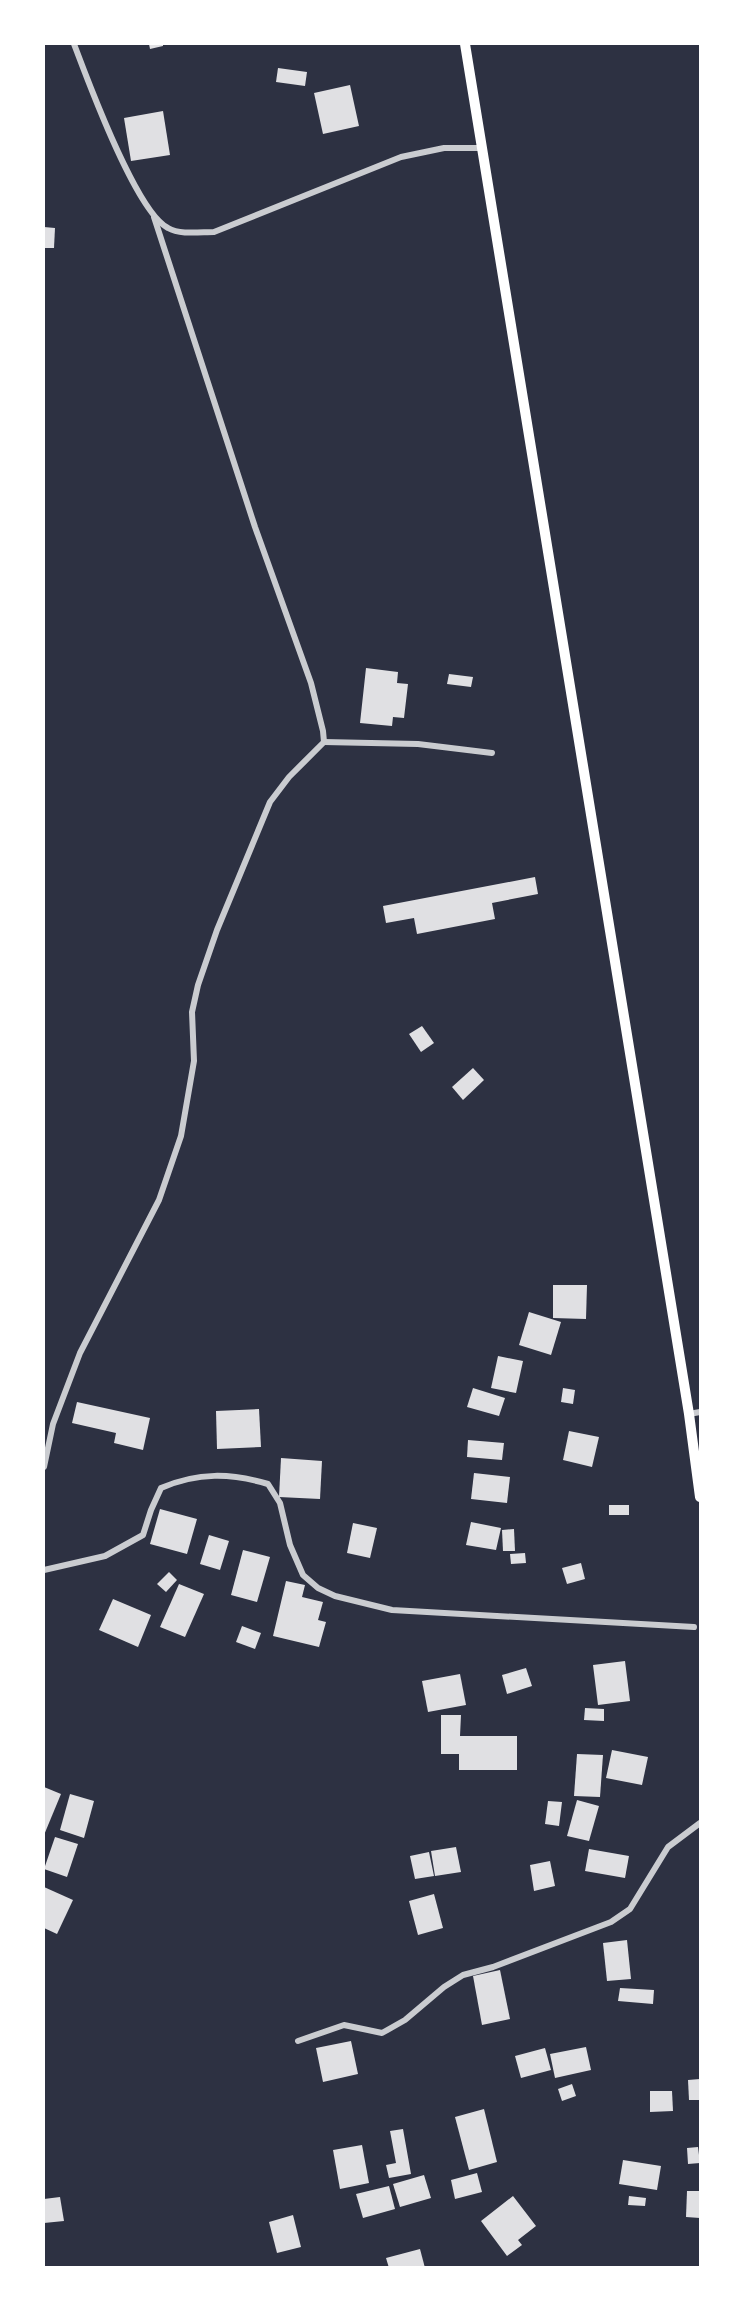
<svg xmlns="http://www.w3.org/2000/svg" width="744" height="2311" font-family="'Alegreya Sans',sans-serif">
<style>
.building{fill:#e0e0e3}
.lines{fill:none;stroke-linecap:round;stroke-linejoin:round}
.minor{stroke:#caccd0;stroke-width:6}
.secondary{stroke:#fff;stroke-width:10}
</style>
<rect width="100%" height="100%" fill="#2d3142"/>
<!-- building -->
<g class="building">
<polygon points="149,44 163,44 163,46 150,49"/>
<polygon points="278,68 307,72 305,86 276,82"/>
<polygon points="350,85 359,126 323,134 314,93"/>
<polygon points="163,111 170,155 131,161 124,118"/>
<polygon points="44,227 55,228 54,248 44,248"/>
<polygon points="366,668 398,672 397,683 408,684 404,718 393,717 392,726 360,723"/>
<polygon points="449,674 473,677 471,687 447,684"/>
<polygon points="535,877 538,894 492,903 495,919 417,934 414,918 386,923 383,906"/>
<polygon points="422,1026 434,1043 421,1052 409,1034"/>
<polygon points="473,1068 484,1080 463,1100 452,1087"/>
<polygon points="553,1285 587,1285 586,1319 553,1318"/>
<polygon points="529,1312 561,1322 551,1355 519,1345"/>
<polygon points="498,1356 523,1361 516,1393 491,1388"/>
<polygon points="473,1388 505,1398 499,1416 467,1407"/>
<polygon points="563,1388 575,1390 573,1404 561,1402"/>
<polygon points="77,1402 150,1418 143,1450 114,1443 116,1433 72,1423"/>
<polygon points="259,1409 261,1447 217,1449 216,1411"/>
<polygon points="569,1431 599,1437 592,1467 563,1460"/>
<polygon points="468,1440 504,1443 502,1460 467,1457"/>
<polygon points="281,1458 322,1461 320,1499 279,1497"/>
<polygon points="474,1473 510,1477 507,1503 471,1499"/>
<rect x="609" y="1505" width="20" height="10"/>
<polygon points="160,1509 197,1519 187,1554 150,1544"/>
<polygon points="471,1522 501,1528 496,1550 466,1545"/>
<polygon points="353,1523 377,1528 370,1558 347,1553"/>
<polygon points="514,1529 515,1551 503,1551 502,1530"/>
<polygon points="209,1535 229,1541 220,1570 200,1564"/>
<polygon points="243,1550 270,1557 257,1602 231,1595"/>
<polygon points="525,1553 526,1563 511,1564 510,1554"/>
<polygon points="581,1563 585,1579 567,1584 562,1568"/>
<polygon points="169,1572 177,1580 166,1592 157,1584"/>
<polygon points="286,1581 305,1585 302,1597 323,1602 318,1620 326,1622 319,1647 273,1636"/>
<polygon points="179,1584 204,1594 185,1637 160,1627"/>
<polygon points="113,1599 151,1615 138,1647 99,1630"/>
<polygon points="242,1626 261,1633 255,1649 236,1642"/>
<polygon points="625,1661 630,1701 598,1705 593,1665"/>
<polygon points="526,1668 532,1686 507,1694 502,1675"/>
<polygon points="460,1674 466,1705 428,1712 422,1681"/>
<polygon points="585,1708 604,1709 604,1721 584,1720"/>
<polygon points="441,1715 461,1715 460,1736 517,1736 517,1770 459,1770 459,1754 441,1754"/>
<polygon points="612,1750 648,1757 642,1785 606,1778"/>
<polygon points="577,1754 603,1755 600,1797 574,1796"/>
<polygon points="44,1787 61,1794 44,1835"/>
<polygon points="70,1794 94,1801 84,1838 60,1830"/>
<polygon points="577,1800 599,1806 589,1841 567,1836"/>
<polygon points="548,1801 562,1802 559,1826 545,1824"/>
<polygon points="55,1837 78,1844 67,1877 44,1869"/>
<polygon points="456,1847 461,1872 435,1876 431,1851"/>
<polygon points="589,1849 629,1856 625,1878 585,1871"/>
<polygon points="429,1852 434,1876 415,1879 410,1856"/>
<polygon points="550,1861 555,1886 534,1891 530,1865"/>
<polygon points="44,1887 73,1900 57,1934 44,1928"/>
<polygon points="434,1894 443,1928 418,1935 409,1901"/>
<polygon points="627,1940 631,1979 607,1981 603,1943"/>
<polygon points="500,1970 510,2019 482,2025 473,1976"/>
<polygon points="620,1988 654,1990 653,2004 618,2001"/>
<polygon points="351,2041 358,2074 323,2082 316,2048"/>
<polygon points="586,2047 591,2070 555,2078 550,2054"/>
<polygon points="545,2048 551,2070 521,2078 515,2056"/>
<polygon points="700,2079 700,2100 689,2100 688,2080"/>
<polygon points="572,2084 576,2096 562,2101 558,2089"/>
<polygon points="650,2091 672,2091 673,2111 650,2112"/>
<polygon points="484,2109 497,2162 469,2170 455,2117"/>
<polygon points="403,2129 411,2174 389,2178 386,2165 396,2163 390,2131"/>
<polygon points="362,2145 369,2183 340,2189 333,2150"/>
<polygon points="698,2147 700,2163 688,2164 687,2148"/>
<polygon points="623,2160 661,2166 657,2190 619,2184"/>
<polygon points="477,2173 482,2192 455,2199 451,2180"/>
<polygon points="424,2175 431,2198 400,2207 393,2184"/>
<polygon points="389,2186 395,2209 363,2218 356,2194"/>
<polygon points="687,2191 700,2191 700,2218 686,2217"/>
<polygon points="513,2196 536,2226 518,2240 522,2245 507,2256 481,2221"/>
<polygon points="629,2196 646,2198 645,2206 628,2205"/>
<polygon points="60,2197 64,2221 44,2223 44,2199"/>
<polygon points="293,2215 301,2247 277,2253 269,2222"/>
<polygon points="420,2249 425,2268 389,2268 386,2258"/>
</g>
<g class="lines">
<!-- minor -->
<g class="minor">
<path d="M74,44C88,81 136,212 168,228C180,235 200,232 214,232L401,157L444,148H482"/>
<polyline points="324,742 418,744 492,753"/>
<polyline points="689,1414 700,1412"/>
<polyline points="44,1467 53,1424 80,1353 159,1200 181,1136 194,1061 192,1012 198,985 217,930 270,802 289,777 324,742 323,731 311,683 255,527 154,217"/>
<path d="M44,1570L105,1556L143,1535L151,1510L161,1488C198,1472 231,1473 268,1484L280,1503L290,1545L303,1575L318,1588L335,1596L392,1610L694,1627"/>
<polyline points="298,2041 344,2025 382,2033 405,2020 444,1987 463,1975 493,1967 611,1922 630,1909 668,1847 700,1823"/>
</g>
<!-- secondary -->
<polyline class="secondary" points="465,44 689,1414 700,1497"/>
</g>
<!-- border -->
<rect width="744" height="2311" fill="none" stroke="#ffffff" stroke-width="90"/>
</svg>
